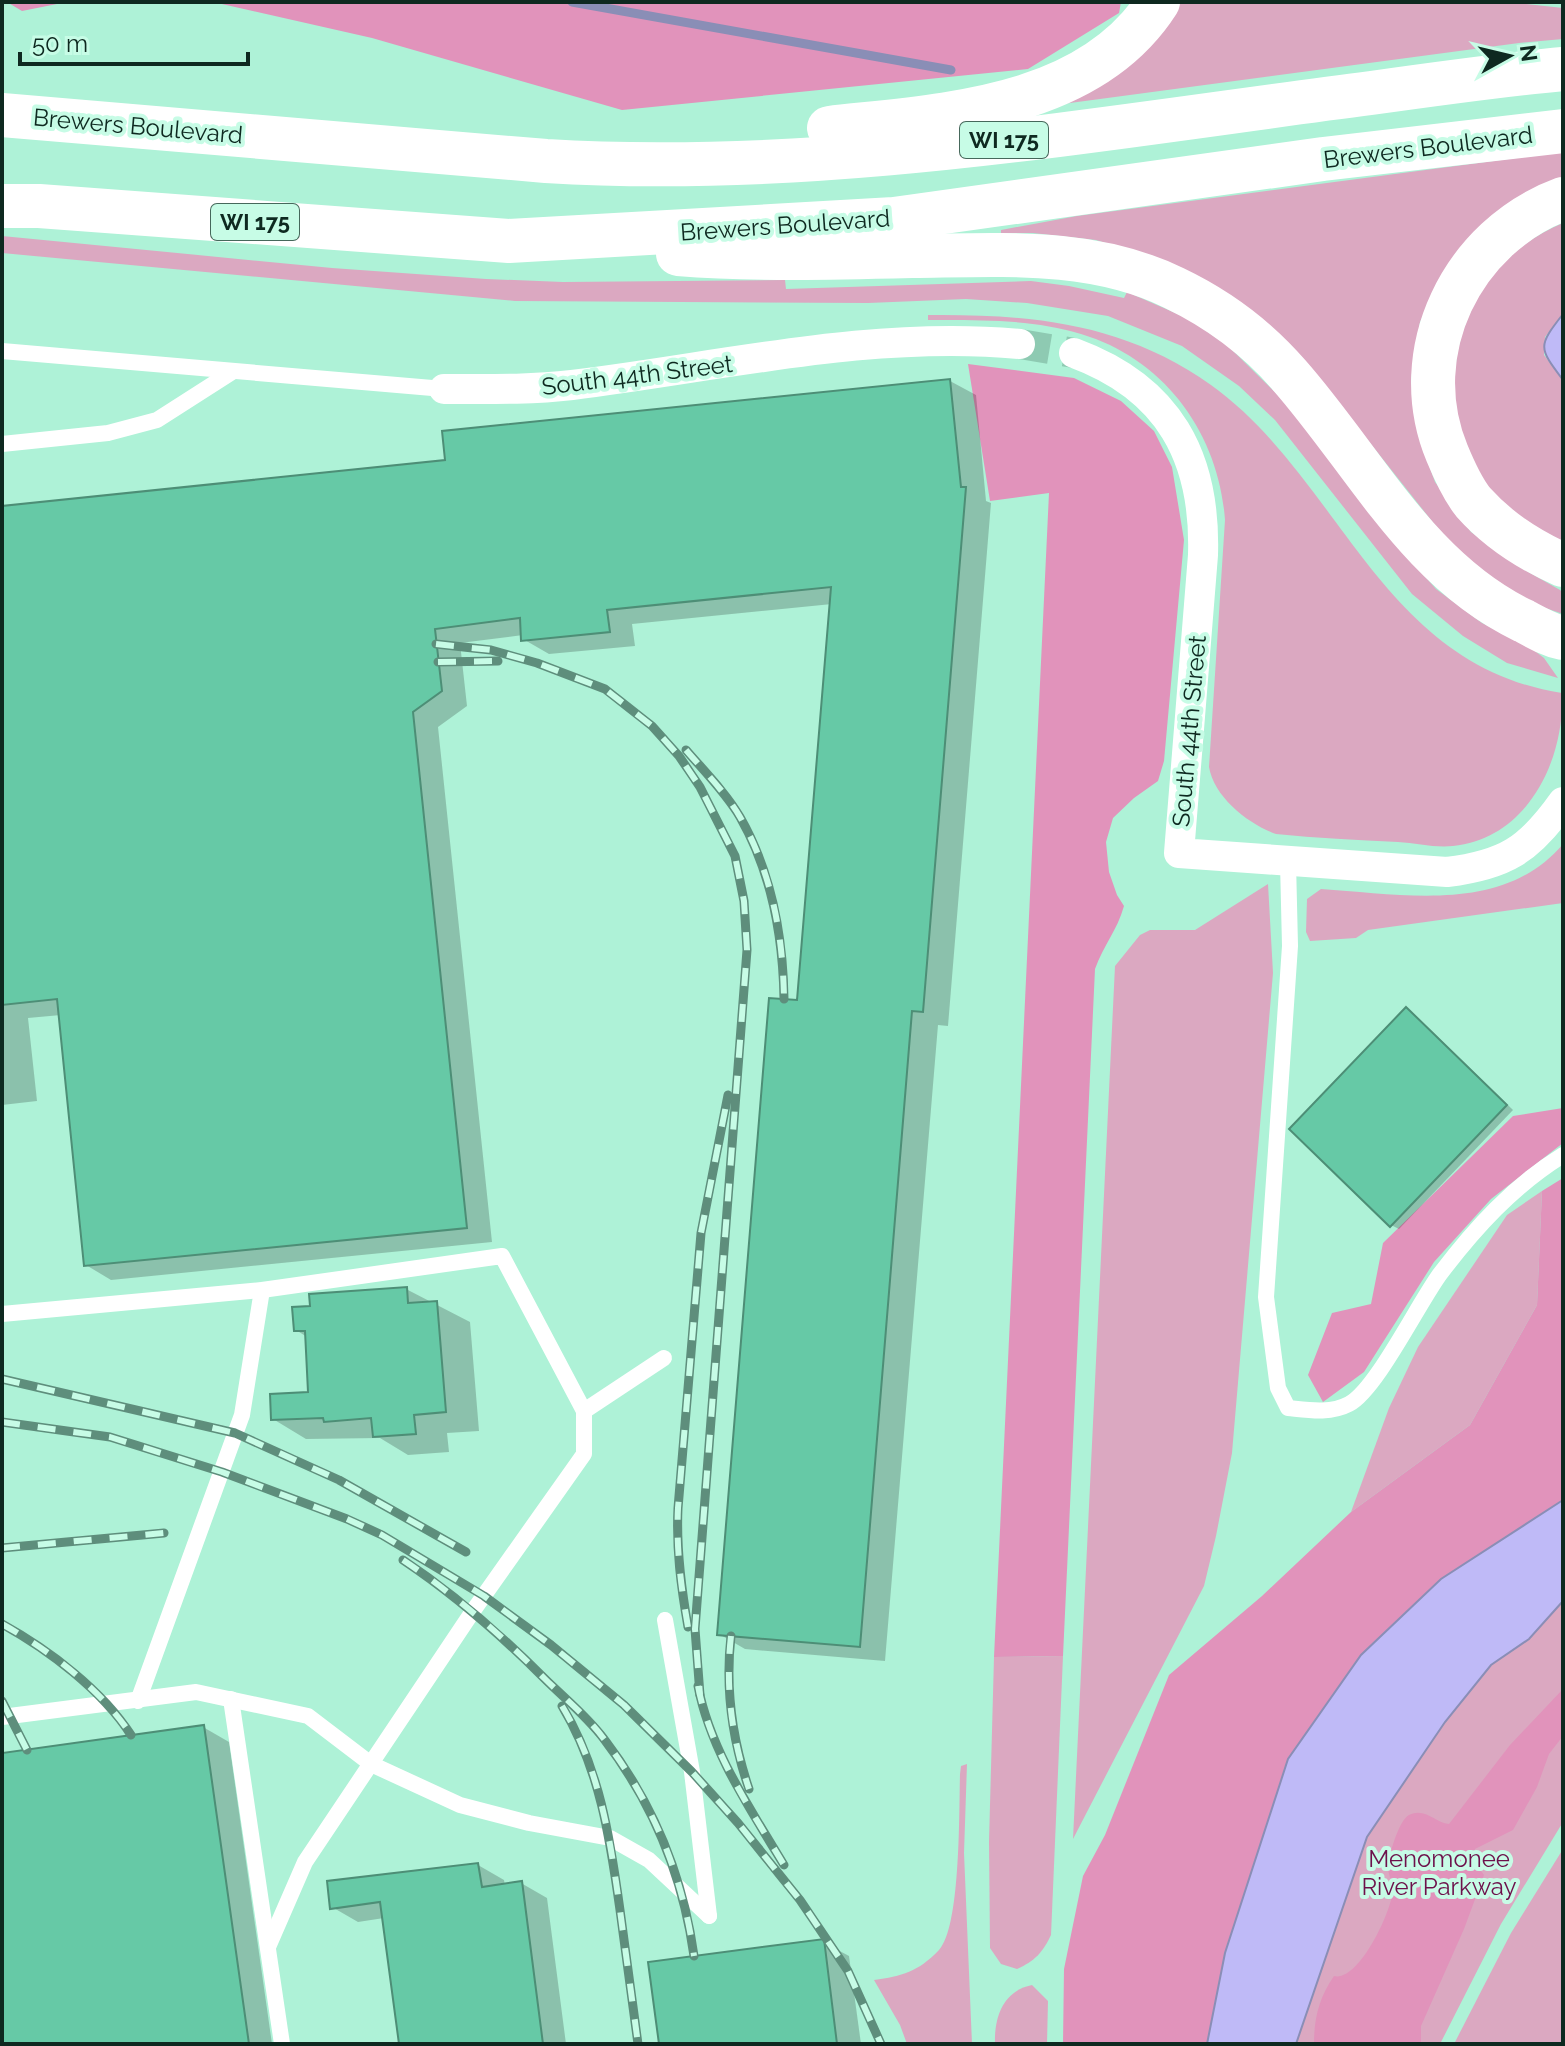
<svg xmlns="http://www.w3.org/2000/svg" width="1565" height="2046" font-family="Raleway,sans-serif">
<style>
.green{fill:#dba8c1}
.forest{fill:#e193bb}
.water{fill:#bfbaf7;stroke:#8a8eb6;stroke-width:2}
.shadow{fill:#0003}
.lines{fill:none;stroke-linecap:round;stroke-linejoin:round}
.stream{stroke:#8a8eb6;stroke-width:9}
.building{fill:#66c9a6;stroke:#4d8e76;stroke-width:2}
.minor-tunnel{stroke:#8ecab2;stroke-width:30;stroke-dasharray:30 15;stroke-linecap:butt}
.service{stroke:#fff;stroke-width:16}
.minor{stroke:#fff;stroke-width:30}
.motorway{stroke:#fff;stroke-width:44}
.rail-casing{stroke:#5e8e7c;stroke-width:9}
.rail{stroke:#c7fce6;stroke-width:6;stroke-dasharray:18;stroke-linecap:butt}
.labels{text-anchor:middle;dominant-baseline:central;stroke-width:8;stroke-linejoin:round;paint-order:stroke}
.shield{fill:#c7fce6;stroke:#46685b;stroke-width:2}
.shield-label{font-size:22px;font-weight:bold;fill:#0e2920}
.street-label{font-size:24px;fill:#0e2920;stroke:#c7fce6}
.park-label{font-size:24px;fill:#6d114b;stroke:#c7fce6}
</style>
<rect width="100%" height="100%" fill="#aef2d7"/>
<!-- green -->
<g class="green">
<polygon points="1176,2 1509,2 1563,8 1563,39 1519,43 1055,105"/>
<polygon points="1563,152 1563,180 1474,233 1444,271 1420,322 1411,380 1419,437 1435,482 1471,532 1523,569 1560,590 1563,593 1563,614 1519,599 1450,544 1302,357 1154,258 1096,240 1033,233 1001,233 1001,230 1077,216"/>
<path d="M1563,223V314L1545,337L1544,355L1563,380V543C1529,528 1494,502 1476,469C1426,377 1467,262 1563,223Z"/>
<polygon points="2,236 332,268 486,279 563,282 785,280 786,289 1031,281 1069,286 1124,298 1127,292 1189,319 1228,346 1288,405 1399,547 1436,589 1482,623 1527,645 1544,658 1558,678 1507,663 1463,636 1412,594 1275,420 1239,386 1182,346 1108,316 1027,303 966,299 868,303 515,301 2,253"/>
<path d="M928,315C1031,314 1124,323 1211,385C1341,478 1380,665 1562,693C1565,760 1527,839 1453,846C1435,848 1416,843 1398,842C1357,840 1316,838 1276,834C1248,824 1214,797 1209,767L1225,520C1219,434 1165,359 1081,334C1032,319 978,320 928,320Z"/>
<path d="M1563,844V903L1368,930L1356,938L1310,941L1306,932L1307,899L1321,889C1403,894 1503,915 1563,844Z"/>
<polygon points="1268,884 1273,973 1232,1453 1216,1536 1204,1586 1073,1839 1115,966 1140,935 1150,930 1195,930"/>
<polygon points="1542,1191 1537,1305 1470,1425 1351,1512 1389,1408 1418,1347 1507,1215"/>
<polygon points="1563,1601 1563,1822 1501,1924 1440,2044 1296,2044 1367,1837 1445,1722 1491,1665 1529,1639"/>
<path d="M1063,1656L1051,1935C1043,1952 1035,1961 1017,1969L1001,1964L990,1948L989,1842L994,1657Z"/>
<path d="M967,1764L964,1853L972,2044H907L900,2025L874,1980C902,1976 918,1972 939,1950C961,1927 959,1809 960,1774L961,1766Z"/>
<polygon points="1563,1849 1563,2044 1454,2044 1511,1933"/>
<path d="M1032,1985L1048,2001L1047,2044H995C994,2017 1003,1991 1032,1985Z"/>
</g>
<!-- forest -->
<g class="forest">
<polygon points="7,2 67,2 22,11"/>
<polygon points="213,2 1121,2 1119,13 1028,69 622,110 372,38"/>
<path d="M968,364L1074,378L1121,401L1154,431L1172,467L1184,540L1164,761L1158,781L1134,798L1113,818L1106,842L1109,872L1117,895L1124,906C1117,931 1104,944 1095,969L1063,1656L994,1657L1049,493L990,501Z"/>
<polygon points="1563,1108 1563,1143 1491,1199 1434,1262 1364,1372 1323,1402 1308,1375 1332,1313 1371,1304 1383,1243 1513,1116"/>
<polygon points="1563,1178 1563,1500 1441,1579 1361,1655 1225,1953 1207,2044 1063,2044 1064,1969 1083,1876 1105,1835 1169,1675 1262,1596 1351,1512 1470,1425 1537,1305 1542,1191"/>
<path d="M1563,1689V1736L1549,1754L1537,1787L1513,1830L1475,1849L1473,1860L1484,1875L1464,1929L1421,2026V2044H1314C1314,2018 1319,1998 1334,1976C1358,1982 1389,1916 1392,1895C1394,1884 1388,1876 1388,1866C1389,1855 1399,1820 1409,1815C1425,1807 1434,1822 1449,1824L1510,1745Z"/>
</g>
<!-- water -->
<g class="water">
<path d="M1563,314V380C1538,347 1538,346 1563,314Z"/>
<polygon points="1563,1500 1563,1601 1529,1639 1491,1665 1445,1722 1367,1837 1296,2044 1207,2044 1225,1953 1288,1759 1361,1655 1441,1579"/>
</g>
<!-- shadow -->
<g class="shadow">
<polygon points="950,381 976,395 986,501 991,503 948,1026 938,1025 885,1661 745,1649 719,1634 799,1002 832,604 632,624 635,646 549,654 523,639 523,635 460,643 467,706 438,727 492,1242 111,1280 86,1265 61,1015 28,1018 37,1101 2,1105 2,508 447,462"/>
<polygon points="1406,1010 1414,1014 1513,1110 1399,1229 1391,1225"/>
<polygon points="406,1289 470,1322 479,1431 447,1433 449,1452 408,1455 380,1438 306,1439 273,1419 311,1394 307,1337 296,1330"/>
<polygon points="203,1727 229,1742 272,2044 2,2044 2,1755"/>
<polygon points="478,1865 504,1880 505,1886 521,1883 547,1898 566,2044 401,2044 384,1918 358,1922 332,1907"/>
<polygon points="823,1942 849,1956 861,2044 661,2044"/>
</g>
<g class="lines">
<!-- stream -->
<polyline class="stream" points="572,2 951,70"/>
</g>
<!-- building -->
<g class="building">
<polygon points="950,379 961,487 966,487 923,1012 912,1011 860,1647 717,1635 769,998 797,1000 831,587 607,610 610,632 521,641 520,618 435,629 442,691 413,712 467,1228 84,1266 57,999 2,1005 2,506 445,460 442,431"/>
<polygon points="1406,1007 1507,1105 1390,1227 1289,1129"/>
<polygon points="407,1287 408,1303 437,1301 446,1412 414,1415 416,1434 373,1437 371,1418 324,1422 323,1418 271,1420 270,1394 308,1392 305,1331 294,1331 292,1307 310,1306 309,1294"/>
<polygon points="204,1725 249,2044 2,2044 2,1753"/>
<polygon points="478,1863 482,1887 522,1881 543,2044 399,2044 380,1902 330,1909 327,1881"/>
<polygon points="824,1939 837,2044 659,2044 648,1962"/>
</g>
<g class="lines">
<!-- minor-tunnel -->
<polyline class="minor-tunnel" points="1020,344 1074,353"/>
<!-- service -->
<g class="service">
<polyline points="2,351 444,389"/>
<polyline points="2,444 108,433 157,420 232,372"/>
<path d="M1288,862L1290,946L1266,1297L1278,1388L1288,1408C1308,1410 1330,1414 1349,1404C1376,1390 1418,1304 1440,1274C1475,1228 1513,1186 1563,1155"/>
<polyline points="2,1314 262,1290 502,1256 584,1411 584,1454 473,1611 305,1862 268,1947"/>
<polyline points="584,1411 664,1358"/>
<polyline points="665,1620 692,1772 709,1916"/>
<polyline points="231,1699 282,2044"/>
<polyline points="138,1701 242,1415 262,1290"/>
<polyline points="2,1717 196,1692 308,1716 371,1764 460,1805 529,1823 610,1838 649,1860 709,1916"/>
</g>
<!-- minor -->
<g class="minor">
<path d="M1074,353C1169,388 1206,457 1203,555L1179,853L1447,872C1505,865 1529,850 1563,802"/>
<path d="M444,389C486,389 529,390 572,385C720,367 870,330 1020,344"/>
</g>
<!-- motorway -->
<g class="motorway">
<path d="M2,115L546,161C821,178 1099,128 1371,93C1435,84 1499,75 1563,69"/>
<path d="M829,128C943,115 1089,110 1158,2"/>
<path d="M1563,199C1462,236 1405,352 1447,453C1454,470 1462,488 1473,502C1498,530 1529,550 1563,565"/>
<polyline points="2,206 39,206 509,241 894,219 1323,159 1563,131"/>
<path d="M678,254C756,260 834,258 913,256C1001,255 1093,248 1174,288C1218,309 1257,338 1289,375C1364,460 1418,571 1524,621C1537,628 1549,635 1563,638"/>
</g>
<defs>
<g id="rail">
<polyline points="436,644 491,650 537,663 605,689 652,726 679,756 700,787 735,856 744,901 747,950 695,1629 700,1695"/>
<polyline points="438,662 498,661"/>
<path d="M686,750C704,771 726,793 740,817C772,873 783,935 784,999"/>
<polyline points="2,1379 235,1433 339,1480 466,1552"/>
<polyline points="2,1422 110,1437 222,1472 347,1519 382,1535 484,1596 551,1645 624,1705 692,1772 738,1823 800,1900 848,1971 881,2044"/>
<polyline points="2,1548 164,1533"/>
<path d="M403,1560C454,1594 500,1634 544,1678C563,1697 587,1716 604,1739C653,1803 683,1876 694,1956"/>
<path d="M2,1624C49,1650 102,1690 131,1735"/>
<path d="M688,1627C681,1587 676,1549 678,1508L701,1233L728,1095"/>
<path d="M731,1636C725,1689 732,1739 749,1789"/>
<path d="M698,1686C710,1750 751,1810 784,1865"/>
<polyline points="2,1701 27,1750"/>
<path d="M562,1706C600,1769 610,1838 620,1910C626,1955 632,1999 638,2044"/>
</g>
</defs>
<!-- rail casing -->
<use href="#rail" class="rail-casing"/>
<!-- rail -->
<use href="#rail" class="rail"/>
</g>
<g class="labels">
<!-- shield labels -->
<g class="shield">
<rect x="960" y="122" width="88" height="36" rx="6"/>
<rect x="211" y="204" width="88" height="36" rx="6"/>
</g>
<g class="shield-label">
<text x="1004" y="140">WI 175</text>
<text x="255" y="222">WI 175</text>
</g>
<!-- street labels -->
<g class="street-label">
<text transform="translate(138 126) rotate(5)">Brewers Boulevard</text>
<text transform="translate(1428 147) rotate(-7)">Brewers Boulevard</text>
<text transform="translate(785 225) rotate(-4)">Brewers Boulevard</text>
<text transform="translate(637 375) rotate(-7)">South 44th Street</text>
<text transform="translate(1189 731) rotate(-85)">South 44th Street</text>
</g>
<!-- park labels -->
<g class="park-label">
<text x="1439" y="1858">Menomonee<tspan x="1439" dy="28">River Parkway</tspan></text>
</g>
</g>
<!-- border -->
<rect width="1565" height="2046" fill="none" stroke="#0e2920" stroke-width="8"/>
<!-- north arrow -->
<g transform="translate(1509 56) rotate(82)" stroke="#c7fce6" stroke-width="6" paint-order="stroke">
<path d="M0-6L14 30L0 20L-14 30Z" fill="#0e2920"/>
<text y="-12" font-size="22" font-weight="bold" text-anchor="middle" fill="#0e2920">N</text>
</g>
<!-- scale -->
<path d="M20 52v12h228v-12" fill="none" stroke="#0e2920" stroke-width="4"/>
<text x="32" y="52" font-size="24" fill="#0e2920" stroke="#c7fce6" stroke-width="6" paint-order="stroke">50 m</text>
</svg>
